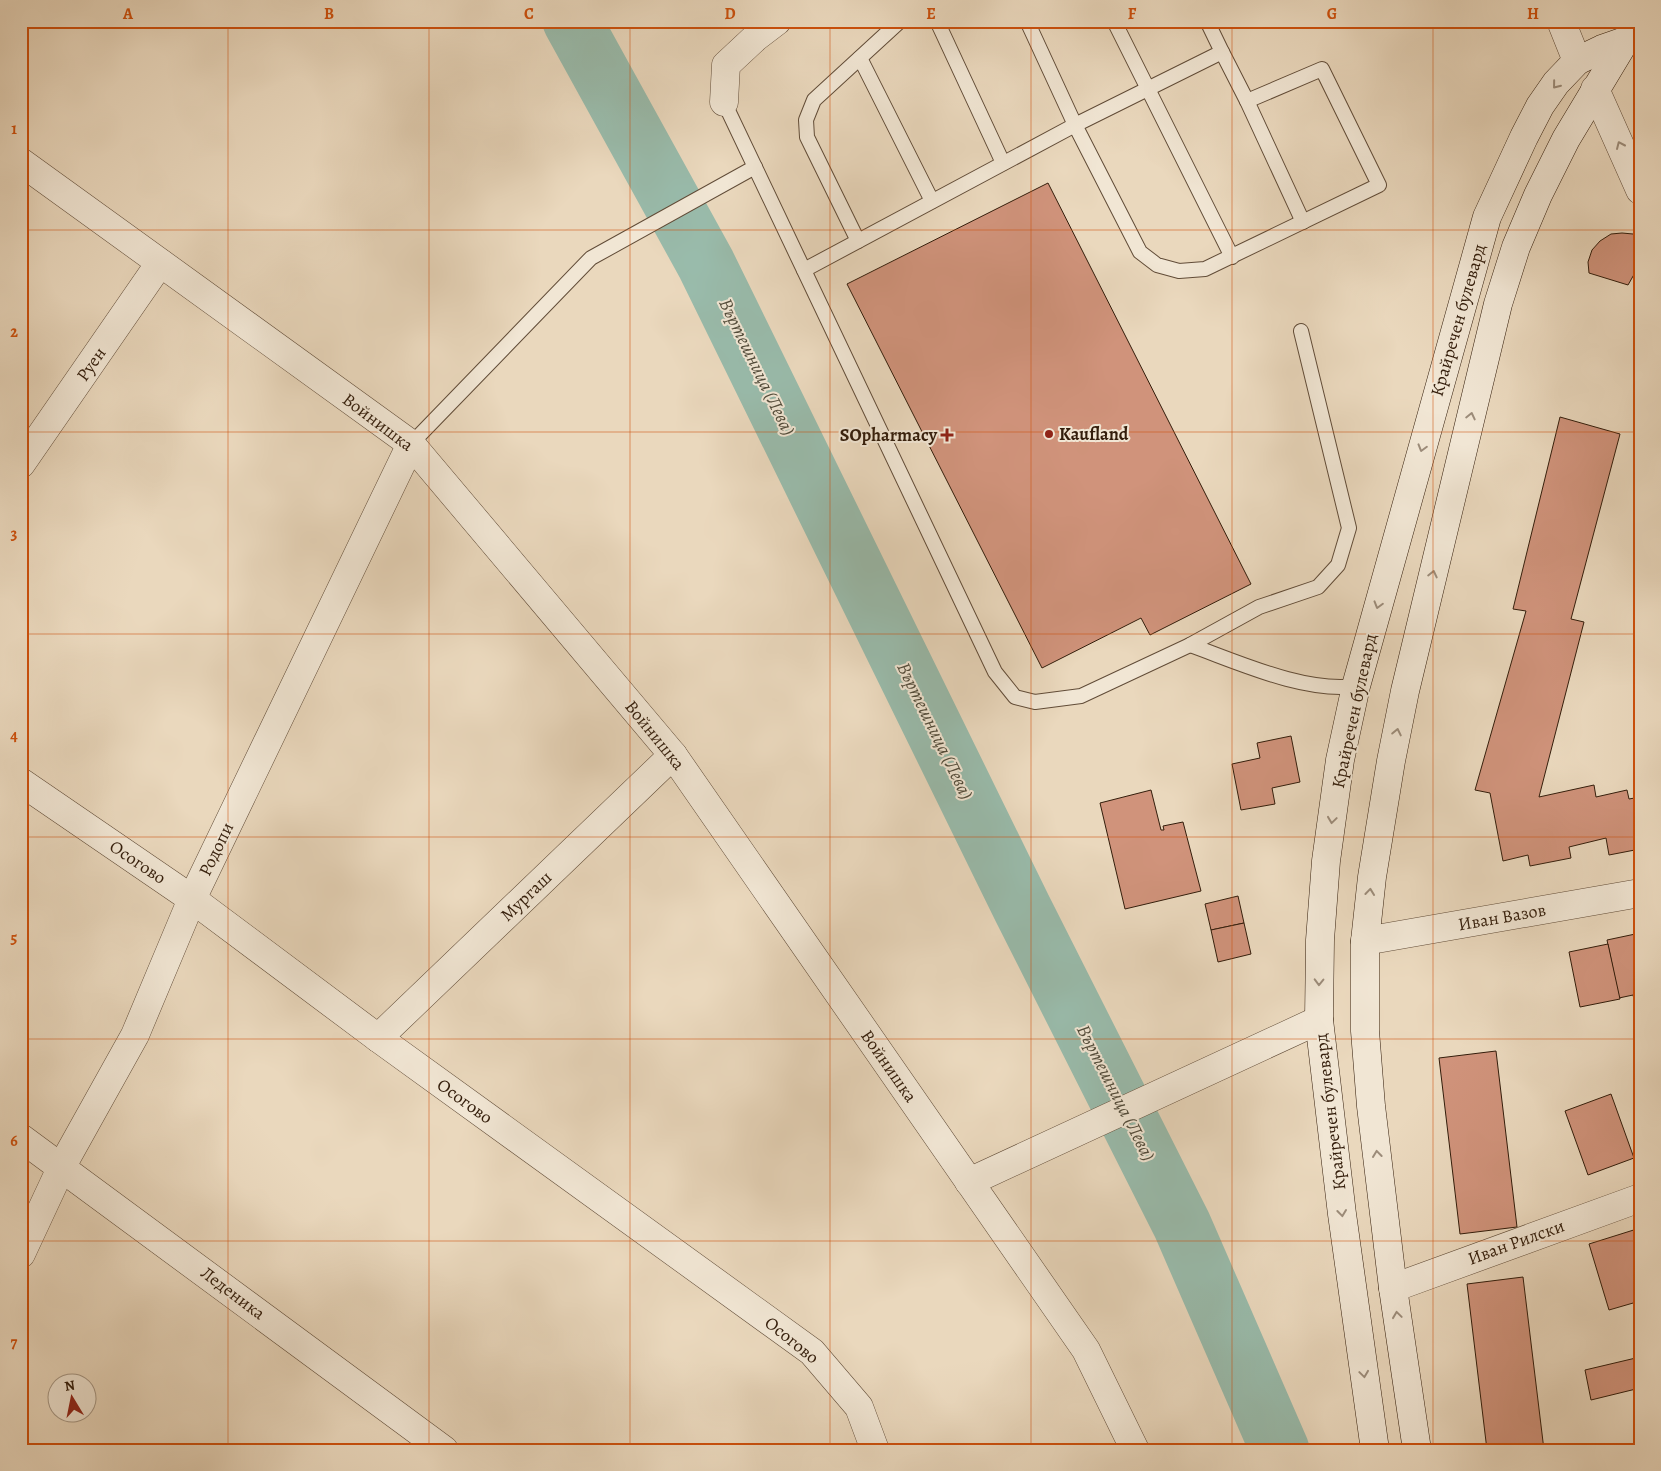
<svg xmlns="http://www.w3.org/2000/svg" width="1661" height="1471" font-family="Alegreya,serif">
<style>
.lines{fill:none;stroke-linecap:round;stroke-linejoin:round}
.river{stroke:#99bbab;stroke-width:59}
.building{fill:#d0937b;stroke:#331d0b}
.lane-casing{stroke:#614c38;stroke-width:16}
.street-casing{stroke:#614c38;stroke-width:29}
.secondary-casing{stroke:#331d0b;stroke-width:29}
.lane{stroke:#f1e6d4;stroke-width:14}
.street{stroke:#f1e6d4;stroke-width:28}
.secondary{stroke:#f1e6d4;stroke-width:28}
.oneway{stroke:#9c8c7a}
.grid{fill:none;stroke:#cd500c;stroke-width:1;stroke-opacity:0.55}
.poi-dot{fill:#8f2418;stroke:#f1e6d4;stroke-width:2}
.labels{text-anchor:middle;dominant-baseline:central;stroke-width:4;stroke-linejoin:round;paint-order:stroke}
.street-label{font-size:18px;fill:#331d0b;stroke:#f1e6d4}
.poi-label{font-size:18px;font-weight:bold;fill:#331d0b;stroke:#f1e6d4;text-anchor:start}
.water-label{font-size:19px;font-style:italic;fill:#524c3b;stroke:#f1e6d4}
.neatline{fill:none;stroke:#cd500c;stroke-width:2}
.grid-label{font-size:16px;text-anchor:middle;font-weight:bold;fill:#cd500c}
</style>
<rect width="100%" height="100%" fill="#ead8bd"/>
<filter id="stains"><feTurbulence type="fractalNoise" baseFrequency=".004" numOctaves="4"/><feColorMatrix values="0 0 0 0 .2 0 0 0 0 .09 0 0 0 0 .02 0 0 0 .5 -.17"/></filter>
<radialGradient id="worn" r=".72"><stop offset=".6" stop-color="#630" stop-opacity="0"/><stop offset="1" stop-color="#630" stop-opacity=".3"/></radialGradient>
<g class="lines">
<!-- river -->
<polyline class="river" points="572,21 706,264 1022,908 1182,1225 1280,1450"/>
</g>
<!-- building -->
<g class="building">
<polygon points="1048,183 1251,584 1150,635 1141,618 1042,668 847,284"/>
<polygon points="1622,233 1633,234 1640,238 1640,264 1628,285 1589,273 1588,262 1592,250 1600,241 1611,234"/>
<polygon points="1560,417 1620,434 1571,619 1584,622 1539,797 1594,785 1596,797 1627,790 1629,799 1640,797 1640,849 1609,855 1606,838 1569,847 1571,858 1530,866 1528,855 1503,861 1490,793 1475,790 1526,611 1513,609"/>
<polygon points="1291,736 1300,782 1272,788 1275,804 1241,810 1232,764 1260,758 1257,743"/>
<polygon points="1151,790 1161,830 1164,830 1163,826 1183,822 1201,891 1125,909 1100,803"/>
<polygon points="1238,896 1244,923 1211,930 1205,904"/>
<polygon points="1244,923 1251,954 1218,962 1211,930"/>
<polygon points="1640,933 1640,1002 1635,1003 1633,995 1619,998 1607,940"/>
<polygon points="1608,944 1620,999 1580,1007 1569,952"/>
<polygon points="1496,1051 1517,1227 1460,1234 1439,1058"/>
<polygon points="1611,1094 1634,1158 1588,1175 1565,1111"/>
<polygon points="1640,1228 1640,1301 1609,1310 1589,1244"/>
<polygon points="1523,1277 1544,1450 1487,1450 1467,1284"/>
<polygon points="1640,1357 1640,1388 1591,1400 1585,1370"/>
</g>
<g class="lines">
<defs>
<g id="lane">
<polyline points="937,21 1003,163"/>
<polyline points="1027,21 1075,125 1140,252 1157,265 1179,271 1205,269 1379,185 1322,69 1247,101"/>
<polyline points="1114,21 1232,257"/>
<polyline points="1222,52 1247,101 1303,222"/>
<polyline points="860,58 932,201"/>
<polyline points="724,102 995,672 1015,697 1035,702 1081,696 1190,645 1259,607 1318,587 1338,565 1349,528 1301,331"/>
<polyline points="858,241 807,137 806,120 814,100 900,21"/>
<polyline points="804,270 1075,125 1222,52 1207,21"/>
<polyline points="411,444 591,258 755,167"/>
<path d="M1190,645C1238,662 1304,693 1356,686"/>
</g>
<g id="street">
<polyline points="1561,21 1577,61"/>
<polyline points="1595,89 1640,190"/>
<polyline points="724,102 726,65 756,37 777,21"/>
<polyline points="21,162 411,444 673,755 1086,1350 1135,1450"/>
<polyline points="21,464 160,263"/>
<polyline points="21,782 192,899 378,1038 812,1352 859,1407 875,1450"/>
<polyline points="1365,941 1640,893"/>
<polyline points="378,1038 673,755"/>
<polyline points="21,1138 444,1450"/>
<polyline points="969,1182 1319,1020"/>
<polyline points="21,1254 62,1166 135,1035 192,899 411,444"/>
<polyline points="1393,1288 1640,1198"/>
</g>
<g id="secondary">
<polyline points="1375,1450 1342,1214 1319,1020 1320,940 1326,861 1340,760 1356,686 1487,217 1524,137 1540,106 1556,83 1577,61 1602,49 1625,41"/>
<polyline points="1417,1450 1393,1288 1371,1106 1365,1031 1365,941 1372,877 1391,761 1405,691 1498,304 1516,247 1538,195 1566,139 1625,41 1640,25"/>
</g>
</defs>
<!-- lane casing -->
<use href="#lane" class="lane-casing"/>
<!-- street casing -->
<use href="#street" class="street-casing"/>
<!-- secondary casing -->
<use href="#secondary" class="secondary-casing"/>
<!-- lane -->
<use href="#lane" class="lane"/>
<!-- street -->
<use href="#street" class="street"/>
<!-- secondary -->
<use href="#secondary" class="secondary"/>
</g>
<!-- one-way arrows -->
<defs><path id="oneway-chevron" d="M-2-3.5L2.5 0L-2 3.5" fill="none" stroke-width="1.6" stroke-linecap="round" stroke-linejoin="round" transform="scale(1.25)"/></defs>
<g class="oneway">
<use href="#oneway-chevron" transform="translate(1556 85) rotate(129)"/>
<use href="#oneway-chevron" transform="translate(1620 145) rotate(-114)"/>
<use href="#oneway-chevron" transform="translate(1471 416) rotate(-77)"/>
<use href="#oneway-chevron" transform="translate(1422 448) rotate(106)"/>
<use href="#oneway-chevron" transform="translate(1433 574) rotate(-77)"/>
<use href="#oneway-chevron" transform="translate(1378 605) rotate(106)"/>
<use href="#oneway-chevron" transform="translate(1397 732) rotate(-78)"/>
<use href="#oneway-chevron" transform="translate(1332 820) rotate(98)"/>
<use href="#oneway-chevron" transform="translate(1370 892) rotate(-84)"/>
<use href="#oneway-chevron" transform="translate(1319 982) rotate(91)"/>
<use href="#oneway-chevron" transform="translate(1377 1154) rotate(-97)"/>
<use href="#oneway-chevron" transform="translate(1342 1213) rotate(83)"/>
<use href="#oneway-chevron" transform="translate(1397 1315) rotate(-98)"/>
<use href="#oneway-chevron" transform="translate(1364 1374) rotate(82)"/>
</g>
<!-- grid -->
<path class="grid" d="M228,21V1450M429,21V1450M630,21V1450M830,21V1450M1031,21V1450M1232,21V1450M1433,21V1450M21,230H1640M21,432H1640M21,634H1640M21,837H1640M21,1039H1640M21,1241H1640"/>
<!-- markers -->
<g class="poi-dot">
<circle cx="1049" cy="434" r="5"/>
<path d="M944.5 427.5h5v5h5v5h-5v5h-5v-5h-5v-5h5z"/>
</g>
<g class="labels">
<!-- street labels -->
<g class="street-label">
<text transform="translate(1458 320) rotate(-74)">Крайречен булевард</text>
<text transform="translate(91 364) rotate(-55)">Руен</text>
<text transform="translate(378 422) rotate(37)">Войнишка</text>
<text transform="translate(1354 711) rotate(-78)">Крайречен булевард</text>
<text transform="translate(655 735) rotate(51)">Войнишка</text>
<text transform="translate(216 849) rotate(-64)">Родопи</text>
<text transform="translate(138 862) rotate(34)">Осогово</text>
<text transform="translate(526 896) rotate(-44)">Мургаш</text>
<text transform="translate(1502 917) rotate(-10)">Иван Вазов</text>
<text transform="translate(889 1066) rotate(55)">Войнишка</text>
<text transform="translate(465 1101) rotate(36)">Осогово</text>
<text transform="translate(1330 1112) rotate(-97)">Крайречен булевард</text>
<text transform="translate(1516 1242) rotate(-20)">Иван Рилски</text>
<text transform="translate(233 1293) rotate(37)">Леденика</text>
<text transform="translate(792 1340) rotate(39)">Осогово</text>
</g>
<!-- poi labels -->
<g class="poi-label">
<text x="1059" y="434">Kaufland</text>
<text x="937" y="435" text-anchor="end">SOpharmacy</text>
</g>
<!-- water labels -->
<g class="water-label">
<text transform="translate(757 367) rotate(64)">Въртешница (Лева)</text>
<text transform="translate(935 731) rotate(64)">Въртешница (Лева)</text>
<text transform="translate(1116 1093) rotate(63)">Въртешница (Лева)</text>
</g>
</g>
<!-- margin -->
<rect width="1661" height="1471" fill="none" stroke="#ead8bd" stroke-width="55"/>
<!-- north arrow -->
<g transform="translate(72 1398) rotate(350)"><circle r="24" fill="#f1e6d4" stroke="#a59684"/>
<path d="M0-4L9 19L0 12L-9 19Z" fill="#8f2418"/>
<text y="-8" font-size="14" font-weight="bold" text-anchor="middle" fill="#331d0b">N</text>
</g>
<rect x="28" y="28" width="1606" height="1416" class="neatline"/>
<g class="grid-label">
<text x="128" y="19">A</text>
<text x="329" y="19">B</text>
<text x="529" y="19">C</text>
<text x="730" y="19">D</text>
<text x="931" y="19">E</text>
<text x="1132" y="19">F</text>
<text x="1332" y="19">G</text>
<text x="1533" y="19">H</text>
<text x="14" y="134">1</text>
<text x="14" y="337">2</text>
<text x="14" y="539">3</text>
<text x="14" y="741">4</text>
<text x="14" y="943">5</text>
<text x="14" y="1146">6</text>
<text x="14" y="1348">7</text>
</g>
<rect width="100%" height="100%" filter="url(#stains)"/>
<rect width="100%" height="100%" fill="url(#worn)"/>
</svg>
